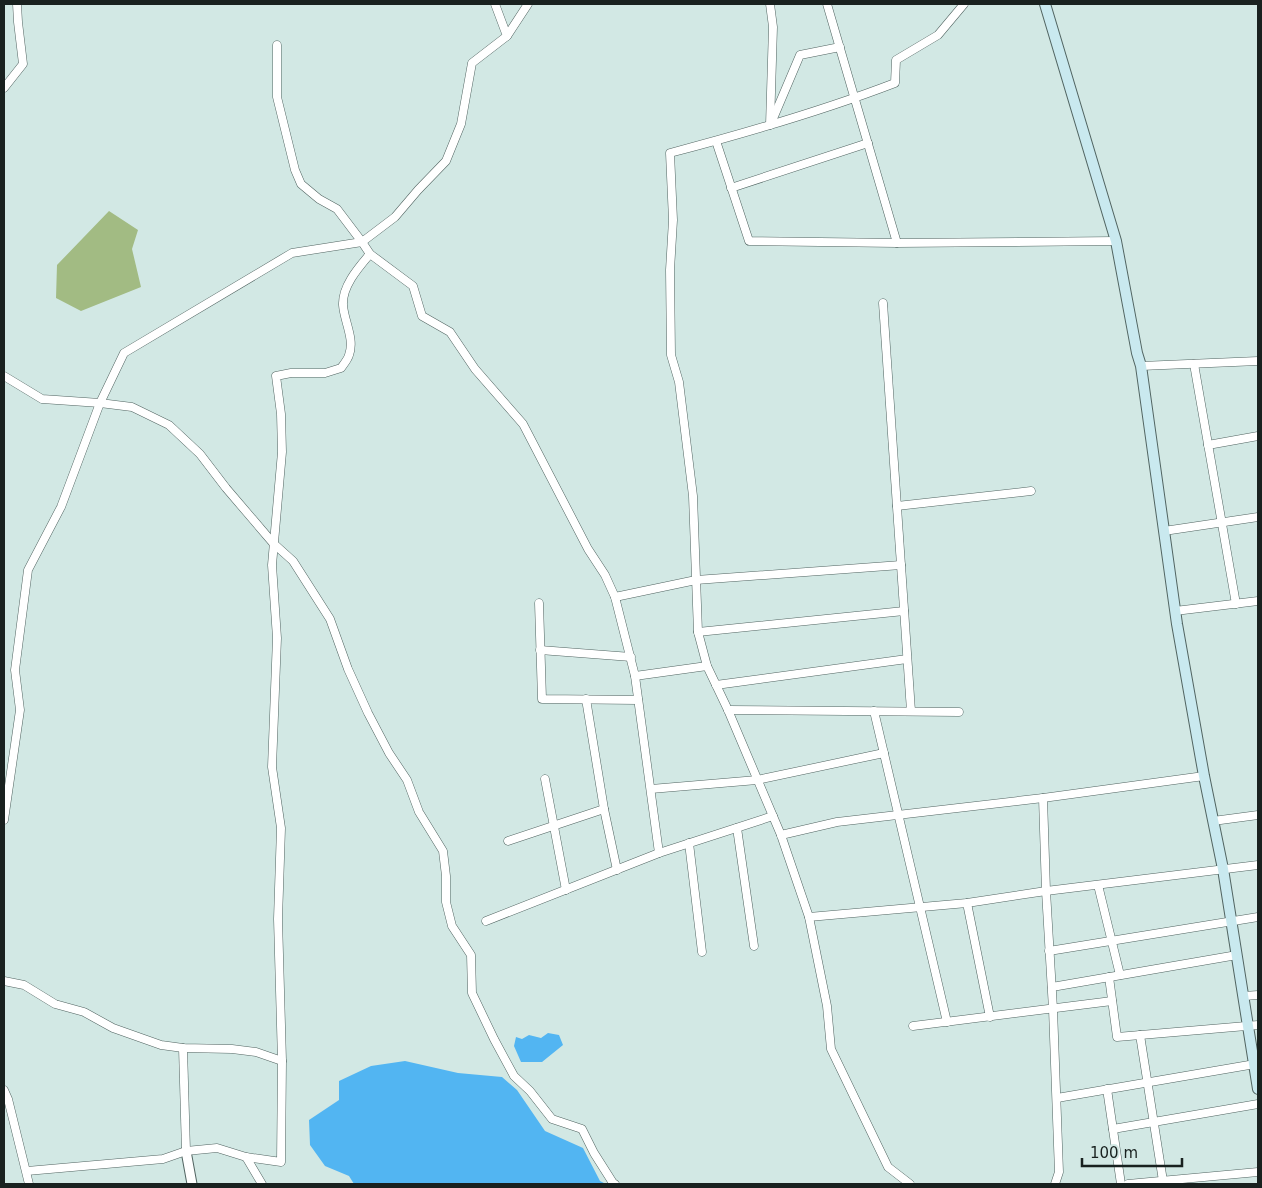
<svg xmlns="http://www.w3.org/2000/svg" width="1262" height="1188" font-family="'DejaVu Sans',sans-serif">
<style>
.green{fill:#a2bb83}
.water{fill:#52b5f2}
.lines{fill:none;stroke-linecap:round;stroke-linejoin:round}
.minor-casing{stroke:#516461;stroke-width:9}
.tertiary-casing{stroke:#516461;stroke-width:11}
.secondary-casing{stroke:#516461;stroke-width:12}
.minor{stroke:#fff;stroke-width:8}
.tertiary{stroke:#fff;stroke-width:9}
.secondary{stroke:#c9e9ef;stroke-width:10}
</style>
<rect width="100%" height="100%" fill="#d2e8e4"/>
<!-- green -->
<polygon class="green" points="109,211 138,230 132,249 141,287 81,311 56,298 57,265"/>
<!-- water -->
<g class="water">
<polygon points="548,1033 559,1035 563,1045 542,1062 521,1062 514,1046 516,1037 522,1039 529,1035 541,1038"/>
<polygon points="405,1061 458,1073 502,1077 517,1090 545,1131 583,1148 600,1181 606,1184 354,1184 349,1176 325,1166 310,1145 309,1120 339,1100 339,1081 371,1066"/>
</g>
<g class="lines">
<defs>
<g id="minor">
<polyline points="770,4 773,27 770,125"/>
<polyline points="827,4 897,243"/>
<polyline points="507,36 528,4"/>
<polyline points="277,45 277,97 295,170 301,184 319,199 337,209 362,242 395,217 418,190 446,161 461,124 472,63 507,36 495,4"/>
<polyline points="4,88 23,64 18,22 17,4"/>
<polyline points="772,121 800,55 840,47"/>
<polyline points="716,141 749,241 897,243 1116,241"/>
<polyline points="731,188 868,143"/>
<polyline points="883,303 911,711"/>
<polyline points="1194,364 1236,604"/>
<polyline points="1141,366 1258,361"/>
<polyline points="4,376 42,399 100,403 132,407 169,425 200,454 226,488 273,543 293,561 330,619 348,669 368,713 389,753 407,780 419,812 443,851 446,876 446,902 452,926 471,955 472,993 494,1039 514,1076 530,1091 552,1119 582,1129 594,1153 613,1183 615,1184"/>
<polyline points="1208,445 1258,436"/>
<polyline points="897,506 1031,491"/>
<polyline points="1164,531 1258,517"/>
<polyline points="615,597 696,580 901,565"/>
<polyline points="539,603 542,699 638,700"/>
<polyline points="1175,611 1258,601"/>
<polyline points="698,632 904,611"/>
<polyline points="540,650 631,657"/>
<polyline points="635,676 707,666"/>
<polyline points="716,685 907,659"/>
<polyline points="586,699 604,809 617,870"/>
<polyline points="728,710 959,712"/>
<polyline points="874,711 947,1022"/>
<polyline points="545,779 566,890"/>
<polyline points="651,789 757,780 884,753"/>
<polyline points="1043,798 1046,891 1053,1009 1059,1172 1055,1184"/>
<polyline points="4,820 20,710 15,670 28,570 61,507 100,403 124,353 292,253 362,242 370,254 413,286 422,316 450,332 475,369 523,424 588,549 605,575 615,597 635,676 659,853"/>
<polyline points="1213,821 1258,815"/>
<polyline points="737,828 754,946"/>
<polyline points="781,835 837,822 1043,798 1204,776"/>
<polyline points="508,841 604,809"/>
<polyline points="689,843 702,952"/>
<polyline points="1098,885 1120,975"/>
<polyline points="967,903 990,1017"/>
<polyline points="809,917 967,903 1046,891 1258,865"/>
<polyline points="486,921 659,853 773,816"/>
<polyline points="1049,951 1258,917"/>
<polyline points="1109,977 1117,1037 1258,1025"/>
<polyline points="4,981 24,985 55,1004 84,1012 113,1028 161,1045 183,1048 232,1049 256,1052 282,1061"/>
<polyline points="1052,987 1237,955"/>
<polyline points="1244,996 1258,995"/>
<polyline points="913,1026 1112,1001"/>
<polyline points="1140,1035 1163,1181"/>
<polyline points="183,1048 186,1151"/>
<polyline points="1107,1089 1121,1184"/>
<polyline points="4,1090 8,1099 29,1184"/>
<polyline points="1057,1098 1255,1064"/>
<polyline points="1113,1129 1258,1104"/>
<polyline points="246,1157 262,1184"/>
<path d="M27,1171L163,1159L186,1151L217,1148L246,1157L281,1162L282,1061L278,919L281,828L272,767L277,638L272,565L282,452L281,414L276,376L291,373H325L341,368C344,364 348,359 349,355C355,339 344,321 343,305C342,286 359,267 370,254"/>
<path d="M910,1184L888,1167L831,1049L827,1006L809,917L781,835L728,710L707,666L698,632L693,496L679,382L671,355L670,270L673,220L670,153C746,133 822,111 895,83L896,60L938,35L964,4"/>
<polyline points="1128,1184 1258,1172"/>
</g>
<polyline id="tertiary" points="186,1151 192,1184"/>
<polyline id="secondary" points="1045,4 1116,241 1137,353 1141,366 1177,624 1204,776 1223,869 1258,1089"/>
</defs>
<!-- minor casing -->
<use href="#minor" class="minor-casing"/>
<!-- tertiary casing -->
<use href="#tertiary" class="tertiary-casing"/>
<!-- secondary casing -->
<use href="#secondary" class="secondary-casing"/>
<!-- minor -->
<use href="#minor" class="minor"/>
<!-- tertiary -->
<use href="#tertiary" class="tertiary"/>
<!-- secondary -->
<use href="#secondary" class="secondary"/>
</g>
<!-- border -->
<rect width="1262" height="1188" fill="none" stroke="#19211f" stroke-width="10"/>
<!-- scale -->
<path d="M1082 1158v8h100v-8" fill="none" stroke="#19211f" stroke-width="2.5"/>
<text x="1090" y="1158" font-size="15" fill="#19211f" stroke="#d2e8e4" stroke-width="4" paint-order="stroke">100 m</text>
</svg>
